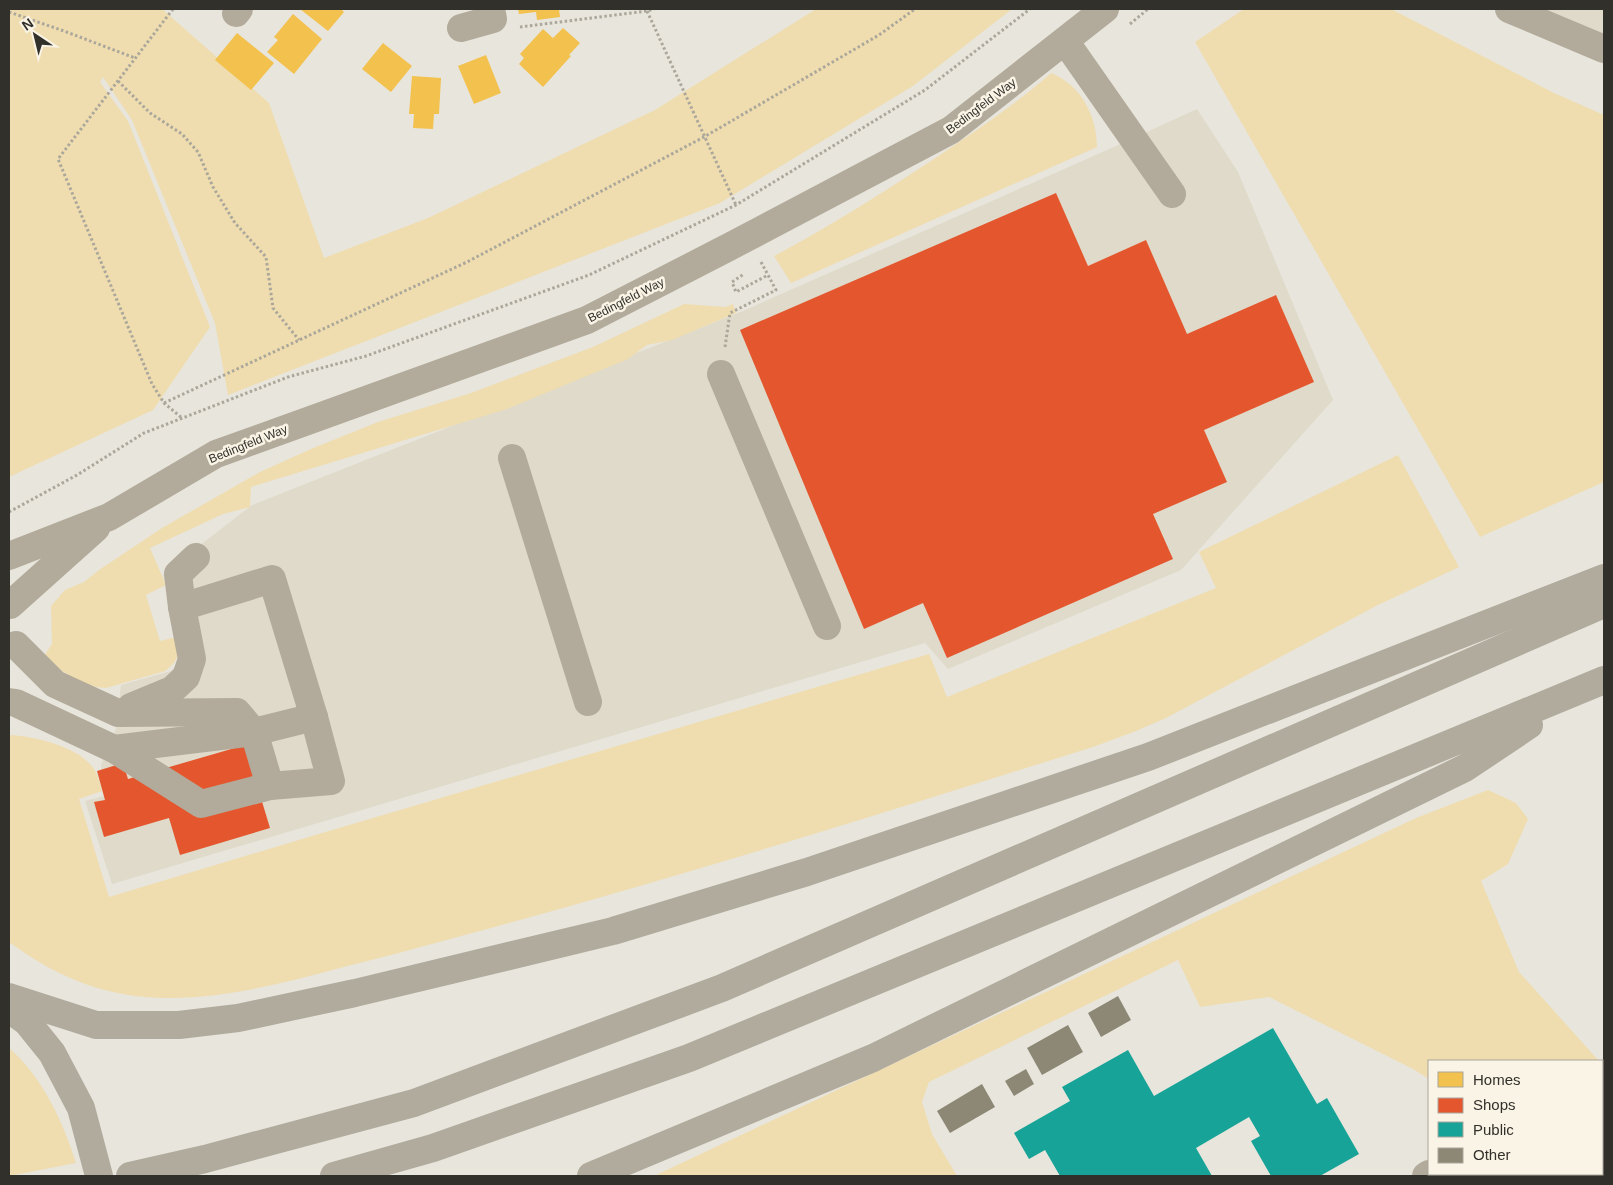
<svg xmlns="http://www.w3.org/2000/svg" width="1613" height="1185" font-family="Arial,sans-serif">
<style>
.built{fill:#dfdac9}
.green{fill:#efddaf}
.homes{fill:#f2c14e}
.shops{fill:#e4572e}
.public{fill:#17a398}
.building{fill:#8d8875}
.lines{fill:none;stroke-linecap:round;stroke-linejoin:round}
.path{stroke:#aca79b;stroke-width:3;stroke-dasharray:2.5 2.5;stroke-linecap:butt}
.minor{stroke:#b2ab9b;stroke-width:28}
.highway{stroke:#b1ab9e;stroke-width:28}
.labels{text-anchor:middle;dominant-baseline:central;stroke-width:5;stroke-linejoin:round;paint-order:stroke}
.street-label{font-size:12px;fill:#32302b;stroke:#faf4e6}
</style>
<rect width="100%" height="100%" fill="#e8e5dc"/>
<!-- built -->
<g class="built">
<polygon points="1497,9 1604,9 1604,54"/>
<polygon points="1197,109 1238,172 1333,400 1181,570 948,669 925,643 112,884 85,801 104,796 101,765 116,729 121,685 171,671 179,662 183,652 163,574 252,505 743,311 1123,143"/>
</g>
<!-- green -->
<g class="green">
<polygon points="9,9 162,9 269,103 324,258 428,218 655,110 816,9 1012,9 913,86 720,203 228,395 215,323 132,120 103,77 100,82 128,121 210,327 153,410 9,477"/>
<polygon points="1244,9 1391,9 1554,93 1604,115 1604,482 1480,537 1195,42"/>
<path d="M1051,73C1081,85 1097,116 1097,147L791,283L774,256C829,227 882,193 934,159C974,132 1015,105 1051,73Z"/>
<path d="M684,304L725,307L733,304L736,313L672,340L647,345L628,359L507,409L251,487L250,507L223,514L150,548L166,585L146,595L160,641L180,636C179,653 180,660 165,671L106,688L96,687L80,682L59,669L44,656L52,644L51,606L65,590L84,582L99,570L162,528L260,472L311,449L378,422L471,393L593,347Z"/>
<path d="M1398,455L1459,567L1376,606L1166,718L1136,731L1093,747C883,813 674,879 461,936C421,947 380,958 340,968C284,983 230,997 172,998C110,999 59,979 9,942V736L12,735C36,737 80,747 94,769C98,775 100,784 102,791L79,799L109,897L312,836L929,654L947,697L1216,588L1199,552Z"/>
<polygon points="1488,790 1516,803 1528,819 1508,864 1481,881 1519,972 1599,1061 1429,1061 1429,1079 1413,1069 1269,997 1200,1007 1178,960 929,1082 922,1102 932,1134 957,1176 654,1176 1416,818"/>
<path d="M9,1048C43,1078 62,1120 76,1163L9,1176Z"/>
<polygon points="1602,1065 1604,1068 1604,1176 1487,1176 1486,1174 1602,1174"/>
</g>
<!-- homes -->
<g class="homes">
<polygon points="300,9 341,9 344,12 328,31"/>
<polygon points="518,9 559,9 560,17 537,20 536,12 519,14"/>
<polygon points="293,14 322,39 294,74 267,52 278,40 274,37"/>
<polygon points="563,28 580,43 569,55 571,56 543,87 519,64 524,58 520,54 543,29 553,38"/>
<polygon points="237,33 274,63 251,90 215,60"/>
<polygon points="383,43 412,66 391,92 362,69"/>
<polygon points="486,55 501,93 474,104 458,66"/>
<polygon points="412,76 441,78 439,114 434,114 433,129 413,128 414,114 409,114"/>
</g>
<!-- shops -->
<g class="shops">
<polygon points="1056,193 1088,266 1146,240 1187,334 1276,295 1314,382 1204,430 1227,482 1153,514 1173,559 947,658 923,603 864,629 740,330"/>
<polygon points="245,745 270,828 180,855 169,818 104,837 94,802 105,800 97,771 123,763 128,779"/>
</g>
<!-- public -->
<polygon class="public" points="1273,1028 1317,1104 1327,1098 1359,1154 1320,1176 1271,1176 1251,1141 1260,1136 1249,1117 1196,1148 1212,1176 1060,1176 1045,1150 1029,1159 1014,1133 1070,1101 1062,1087 1128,1050 1154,1096"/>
<!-- building -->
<g class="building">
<polygon points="1118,996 1131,1020 1101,1037 1088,1013"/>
<polygon points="1068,1025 1083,1052 1042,1075 1027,1048"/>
<polygon points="1026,1069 1034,1084 1014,1096 1005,1081"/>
<polygon points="982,1084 995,1107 950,1133 937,1111"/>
</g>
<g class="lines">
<!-- path -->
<g class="path">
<polyline points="173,9 58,159 152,384 164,403 182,418"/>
<polyline points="647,11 736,205"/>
<polyline points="9,12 64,31 135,58"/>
<polyline points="1130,24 1148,9"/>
<polyline points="520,27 647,11 654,9"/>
<polyline points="118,81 150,113 182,134 198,152 213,187 235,223 266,257 273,308 299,340"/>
<polyline points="761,262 768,275"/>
<polyline points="725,347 730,313 776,290 768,275 736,292 732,282 744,274"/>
<polyline points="164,403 467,262 704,137 879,35 915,9"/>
<polyline points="9,512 77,475 144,433 288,377 366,356 589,275 736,205 925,90 1030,9"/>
</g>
<!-- minor -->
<g class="minor">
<polyline points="1509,9 1604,49"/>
<polyline points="236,13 239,9"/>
<polyline points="461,28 493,19 491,9"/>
<polyline points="1065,41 1172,194"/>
<polyline points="721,374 827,626"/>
<polyline points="512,458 588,702"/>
<polyline points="9,556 109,517 216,454 587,320 729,247 951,130 1105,9"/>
<polyline points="10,605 96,528"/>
<polyline points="182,607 272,579 314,717 331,781 270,786"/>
<polyline points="16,645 55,684 118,713 237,712 254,732 270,786 201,804 114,749"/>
<polyline points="9,702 16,703 114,749 254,732 314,717"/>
<polyline points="131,707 172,690 186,677 192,659 182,607 178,574 196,557"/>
<polyline points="1426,1176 1429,1174"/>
</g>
<!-- highway -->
<g class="highway">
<polyline points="9,997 96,1025 179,1025 238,1018 355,993 613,931 807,872 1148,757 1604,578"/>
<polyline points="9,1009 27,1022 52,1053 81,1108 99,1176"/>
<polyline points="130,1176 205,1159 414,1103 722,988 1604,604"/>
<polyline points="334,1176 433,1148 689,1058 1604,680"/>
<polyline points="591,1176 873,1058 1465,768 1529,725"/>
</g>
</g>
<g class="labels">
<!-- street labels -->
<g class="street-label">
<text transform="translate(981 106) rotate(-37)">Bedingfeld Way</text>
<text transform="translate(626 300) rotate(-27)">Bedingfeld Way</text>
<text transform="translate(248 444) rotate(-22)">Bedingfeld Way</text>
</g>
</g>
<!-- border -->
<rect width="1613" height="1185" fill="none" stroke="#32302b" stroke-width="20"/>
<!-- legend -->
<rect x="1428" y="1060" width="175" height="115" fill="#faf4e6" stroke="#aaa69b"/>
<rect x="1438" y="1072" width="25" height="15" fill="#f2c14e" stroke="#aaa69b"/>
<text x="1473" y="1085" font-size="15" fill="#32302b">Homes</text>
<rect x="1438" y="1098" width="25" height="15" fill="#e4572e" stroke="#aaa69b"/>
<text x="1473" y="1110" font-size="15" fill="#32302b">Shops</text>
<rect x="1438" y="1122" width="25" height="15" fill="#17a398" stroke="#aaa69b"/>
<text x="1473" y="1135" font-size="15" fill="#32302b">Public</text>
<rect x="1438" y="1148" width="25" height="15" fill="#8d8875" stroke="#aaa69b"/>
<text x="1473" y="1160" font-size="15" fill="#32302b">Other</text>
<!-- north arrow -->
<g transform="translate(35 35) rotate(325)" stroke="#faf4e6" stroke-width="4" paint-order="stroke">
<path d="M0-4L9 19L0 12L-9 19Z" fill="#32302b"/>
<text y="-8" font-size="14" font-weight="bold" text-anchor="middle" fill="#32302b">N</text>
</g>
</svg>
